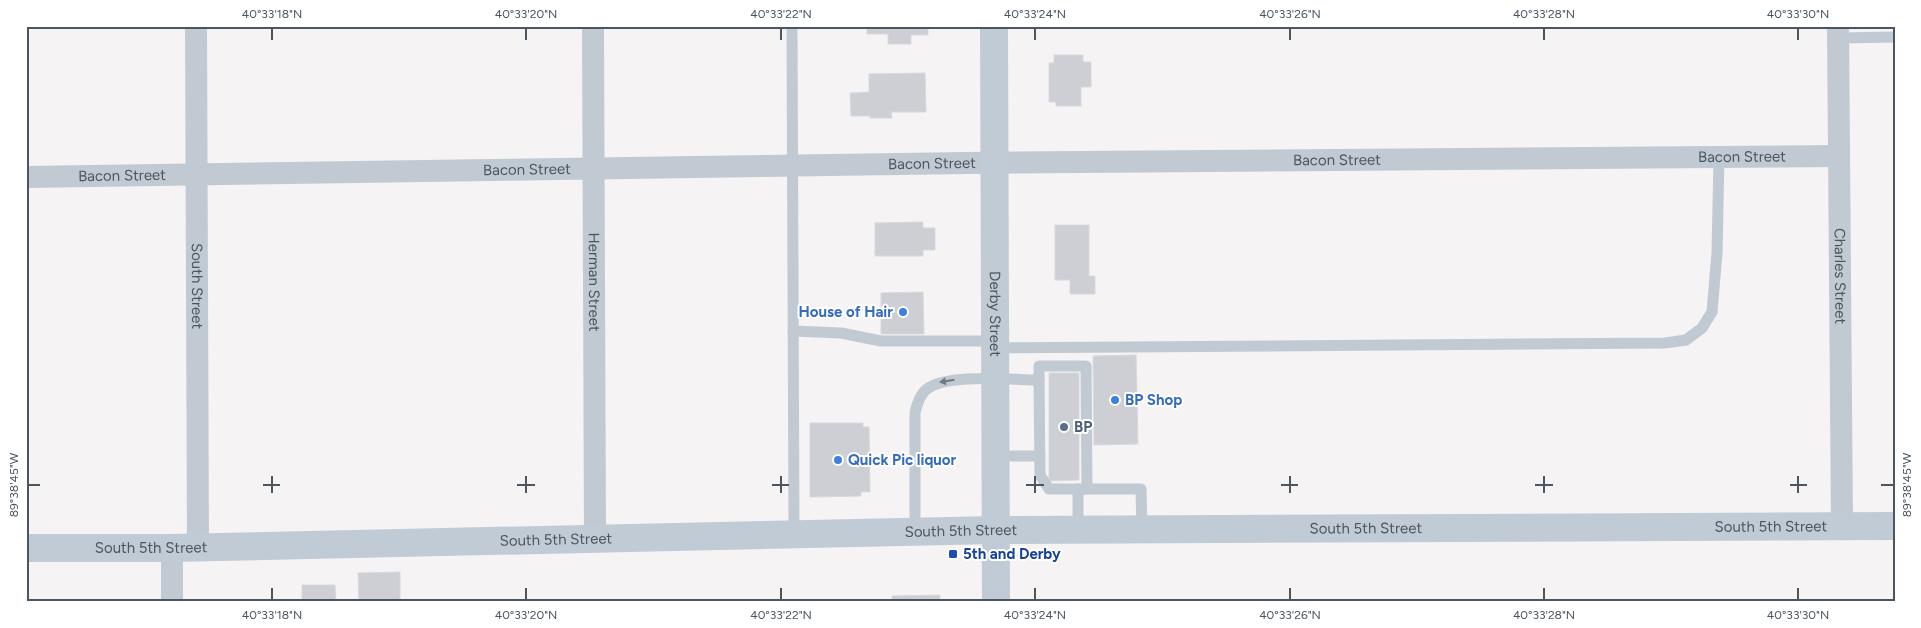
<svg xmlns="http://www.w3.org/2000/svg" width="1921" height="628" font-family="Figtree,sans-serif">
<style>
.building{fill:#cdcfd5;stroke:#d7d9de}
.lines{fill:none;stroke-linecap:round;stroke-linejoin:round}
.lane{stroke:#c1cad2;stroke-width:11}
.street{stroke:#c1cad2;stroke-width:22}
.secondary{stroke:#c1cbd6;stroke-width:28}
.oneway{fill:#6e7983}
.ticks{fill:none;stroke:#4a5661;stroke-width:2}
.shop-dot{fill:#3f7fe0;stroke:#fff;stroke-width:2}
.service-dot{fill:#5c6f8a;stroke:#fff;stroke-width:2}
.transit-dot{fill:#1a4fb4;stroke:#fff;stroke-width:2}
.labels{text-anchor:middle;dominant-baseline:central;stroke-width:4;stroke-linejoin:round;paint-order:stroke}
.street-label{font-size:15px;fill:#4a5661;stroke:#fff}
.shop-label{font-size:15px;font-weight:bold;fill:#366cbe;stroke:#fff;text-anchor:start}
.service-label{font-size:15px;font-weight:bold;fill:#4e5e75;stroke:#fff;text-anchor:start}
.transit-label{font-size:15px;font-weight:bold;fill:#164399;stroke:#fff;text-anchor:start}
.neatline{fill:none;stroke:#4a5661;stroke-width:2}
.ticks-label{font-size:12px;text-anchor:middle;fill:#4a5661}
</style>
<rect width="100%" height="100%" fill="#f5f3f3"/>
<!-- building -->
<g class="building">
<polygon points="867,26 928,26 928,35 911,35 911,44 888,44 888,34 867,34"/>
<polygon points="1054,55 1083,55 1083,62 1091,62 1091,87 1081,87 1081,106 1056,106 1056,102 1049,102 1049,63 1054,63"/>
<polygon points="925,73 926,112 891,112 892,118 870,118 870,116 851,116 850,93 869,92 869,74"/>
<polygon points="923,222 923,228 935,228 935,250 923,250 923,256 875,256 875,223"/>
<polygon points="1055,225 1089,225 1089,276 1095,276 1095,294 1070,294 1070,280 1055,280"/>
<polygon points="923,292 924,334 881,334 881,293"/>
<polygon points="1136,355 1138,444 1094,445 1093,356"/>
<polygon points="1049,373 1079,373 1079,480 1049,481"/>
<polygon points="810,423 863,423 863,427 869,427 870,492 861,492 861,496 810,497"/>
<polygon points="400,572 400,602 356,602 359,601 358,573"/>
<polygon points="302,585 335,585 336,602 302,602"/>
<polygon points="940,595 940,602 892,602 892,596"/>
</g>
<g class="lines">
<!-- lane -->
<g class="lane">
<polyline points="792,26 794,534"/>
<polyline points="1838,38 1895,37"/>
<polyline points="793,331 841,333 881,341 996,341"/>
<polyline points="996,348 1665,343 1686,340 1702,328 1712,312 1717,253 1719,157"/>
<polyline points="1039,380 1039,366 1086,366 1087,489"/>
<polyline points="996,456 1040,456"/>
<polyline points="1078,489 1078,530"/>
<path d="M915,531V413C917,404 920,394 927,389C947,373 1013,380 1039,380L1040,475L1049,489H1141L1142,529"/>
</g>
<!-- street -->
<g class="street">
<path id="s1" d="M196,26L198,547"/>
<path id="s2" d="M593,26L595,538"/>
<path id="s3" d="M1838,26L1842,526"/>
<path id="s4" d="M26,177L966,163L1838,156"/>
<polyline points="172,602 172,548"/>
</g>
<!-- secondary -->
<g class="secondary">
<path id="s5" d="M994,26L996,602"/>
<path id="s6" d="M26,548H172L996,530L1895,526"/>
</g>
</g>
<!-- one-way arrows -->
<defs><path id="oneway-solid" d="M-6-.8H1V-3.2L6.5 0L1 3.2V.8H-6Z" transform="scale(1.25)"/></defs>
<use class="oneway" href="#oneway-solid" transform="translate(947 381) rotate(171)"/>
<!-- ticks -->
<path class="ticks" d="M272,28V40M526,28V40M781,28V40M1035,28V40M1290,28V40M1544,28V40M1798,28V40M272,476V493M526,476V493M781,476V493M1035,476V493M1290,476V493M1544,476V493M1798,476V493M28,485H40M263,485H280M517,485H535M772,485H789M1026,485H1044M1281,485H1298M1535,485H1553M1790,485H1807M1881,485H1894M272,588V600M526,588V600M781,588V600M1035,588V600M1290,588V600M1544,588V600M1798,588V600"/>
<!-- markers -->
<g class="shop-dot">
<circle cx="903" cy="312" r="5"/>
<circle cx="1115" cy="400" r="5"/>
<circle cx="838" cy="460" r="5"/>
</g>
<circle class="service-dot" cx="1064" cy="427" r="5"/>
<rect class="transit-dot" x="948" y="549" width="10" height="10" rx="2.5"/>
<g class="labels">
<!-- street labels -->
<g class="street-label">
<text stroke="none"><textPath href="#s4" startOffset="1716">Bacon Street</textPath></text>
<text stroke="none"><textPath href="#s4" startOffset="1311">Bacon Street</textPath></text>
<text stroke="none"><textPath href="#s4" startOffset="906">Bacon Street</textPath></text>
<text stroke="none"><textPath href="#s4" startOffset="501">Bacon Street</textPath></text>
<text stroke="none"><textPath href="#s4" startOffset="96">Bacon Street</textPath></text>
<text stroke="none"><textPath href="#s3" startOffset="250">Charles Street</textPath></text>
<text stroke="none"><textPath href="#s2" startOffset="256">Herman Street</textPath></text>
<text stroke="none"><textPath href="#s1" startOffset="260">South Street</textPath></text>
<text stroke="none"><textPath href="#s5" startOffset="288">Derby Street</textPath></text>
<text stroke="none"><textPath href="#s6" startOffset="1745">South 5th Street</textPath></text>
<text stroke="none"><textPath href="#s6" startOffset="1340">South 5th Street</textPath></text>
<text stroke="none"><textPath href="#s6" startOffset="935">South 5th Street</textPath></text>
<text stroke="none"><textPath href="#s6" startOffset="530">South 5th Street</textPath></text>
<text stroke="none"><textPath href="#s6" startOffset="125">South 5th Street</textPath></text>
</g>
<!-- shop labels -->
<g class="shop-label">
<text x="893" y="312" text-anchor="end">House of Hair</text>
<text x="1125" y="400">BP Shop</text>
<text x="848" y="460">Quick Pic liquor</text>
</g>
<!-- service labels -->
<g class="service-label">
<text x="1074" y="427">BP</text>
</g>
<!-- transit labels -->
<g class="transit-label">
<text x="963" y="554">5th and Derby</text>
</g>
</g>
<!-- border -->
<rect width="1921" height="628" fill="none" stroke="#ffffff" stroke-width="55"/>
<rect x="28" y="28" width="1866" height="572" class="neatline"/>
<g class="ticks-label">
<text x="272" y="18">40°33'18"N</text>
<text x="526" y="18">40°33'20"N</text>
<text x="781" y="18">40°33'22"N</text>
<text x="1035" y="18">40°33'24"N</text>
<text x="1290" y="18">40°33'26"N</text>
<text x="1544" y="18">40°33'28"N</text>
<text x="1798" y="18">40°33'30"N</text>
<text transform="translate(1907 485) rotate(-90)" y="4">89°38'45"W</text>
<text transform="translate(14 485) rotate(-90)" y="4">89°38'45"W</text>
<text x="272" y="619">40°33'18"N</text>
<text x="526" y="619">40°33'20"N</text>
<text x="781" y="619">40°33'22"N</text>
<text x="1035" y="619">40°33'24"N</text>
<text x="1290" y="619">40°33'26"N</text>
<text x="1544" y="619">40°33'28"N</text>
<text x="1798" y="619">40°33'30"N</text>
</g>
</svg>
